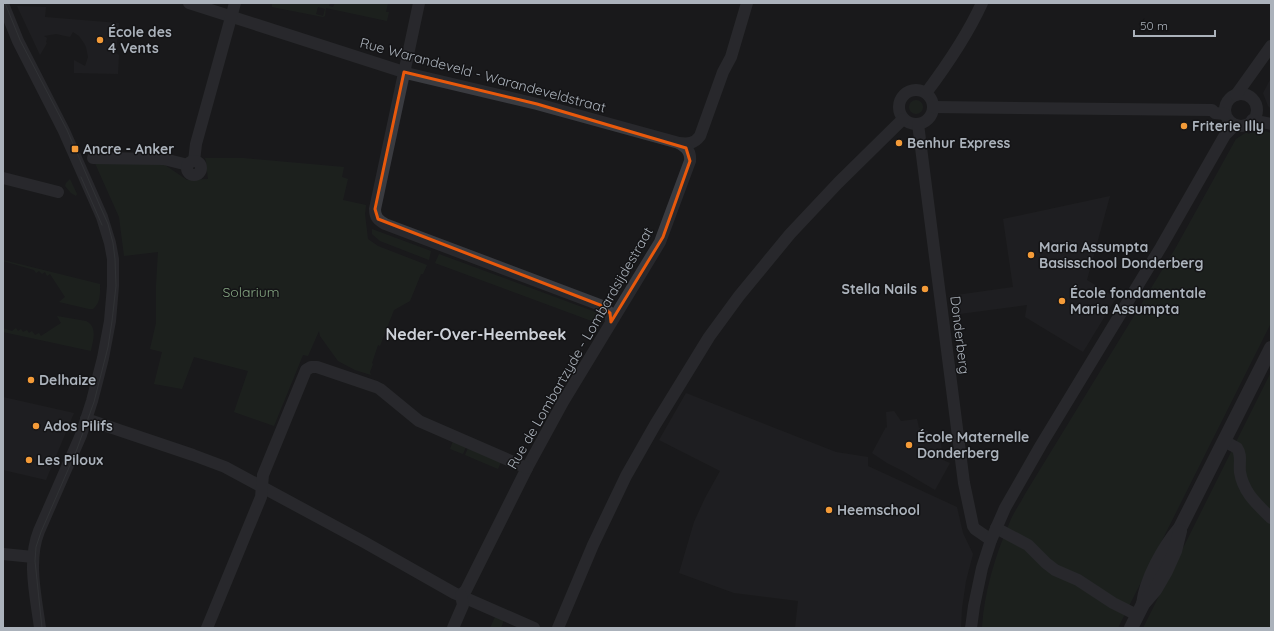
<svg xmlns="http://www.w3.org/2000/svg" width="1274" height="631" font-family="Quicksand,sans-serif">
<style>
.built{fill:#252528}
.green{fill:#202921;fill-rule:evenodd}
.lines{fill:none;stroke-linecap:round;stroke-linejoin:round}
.minor{stroke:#3a3b40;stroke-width:12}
.tertiary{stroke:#3a3b40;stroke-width:14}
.tram{stroke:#4d5055;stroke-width:1}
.marked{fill:none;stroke:#e8590c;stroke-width:3;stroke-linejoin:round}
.poi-dot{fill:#f49b38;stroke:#141416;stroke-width:1.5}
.labels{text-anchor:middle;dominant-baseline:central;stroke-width:3;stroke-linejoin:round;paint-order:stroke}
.poi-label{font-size:14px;font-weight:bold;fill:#abb2bb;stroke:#141416;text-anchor:start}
.street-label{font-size:14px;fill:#abb2bb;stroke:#141416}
.park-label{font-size:14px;fill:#85a682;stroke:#141416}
.quarter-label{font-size:16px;font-weight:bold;fill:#ccd0d7;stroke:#141416}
</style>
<rect width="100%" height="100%" fill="#19191b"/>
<!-- built -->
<g class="built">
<polygon points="17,6 46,7 45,17 119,23 116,53 119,55 118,74 74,73 74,60 85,66 88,57 86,47 84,43 79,36 73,32 70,37 56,34 44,36 47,38 46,42 47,43 40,55"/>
<polygon points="1271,78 1271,109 1268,106 1263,93"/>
<polygon points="1110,196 1087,280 1116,298 1083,352 1025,317 1027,305 952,315 949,296 1013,287 1003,219"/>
<polygon points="686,393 836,452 868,457 868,466 957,507 963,533 973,554 966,581 962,608 961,628 795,628 798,601 734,593 679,573 694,522 705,498 720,471 659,440"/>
<polygon points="3,397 74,413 46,480 3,470"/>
<polygon points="894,411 901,421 917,419 919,428 923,428 923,431 928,431 929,438 940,436 943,460 950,463 935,490 903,471 887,463 872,453 886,427 887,428 886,412"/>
</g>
<!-- green -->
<g class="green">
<path d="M272,3H330L329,6L333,7L335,3H388L386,12H389L387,21L326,8L325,16L323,17L272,7ZM318,7L325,9L323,16L316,14Z"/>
<circle cx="916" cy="107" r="7"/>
<path d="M1257,131H1265L1271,133V323L1118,628H982C984,593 995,556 1009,524C1013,513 1020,504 1025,494L1175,249L1236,139L1247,132L1248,134Z"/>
<polygon points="205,158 243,158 344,167 342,177 348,179 343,200 366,205 365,214 368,239 378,246 427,265 423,274 421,274 410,301 394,310 380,346 378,345 372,363 373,364 370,372 371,375 355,370 338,361 320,336 319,331 308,356 303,355 274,426 234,412 248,371 194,357 182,389 154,384 162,352 150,349 156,323 156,286 158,252 124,256 119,217 94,161 162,163 187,180 208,179 206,161"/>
<polygon points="70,179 77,194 76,196 71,193 65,186 66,183"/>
<polygon points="372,229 431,251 429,260 380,241 372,234"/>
<polygon points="439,254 598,313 601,323 597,323 435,263"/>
<path d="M3,260L100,284C100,293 101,302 93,309H89L59,302L65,297L50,274L47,276L45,272L42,274L39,271L36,273L34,270L3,261Z"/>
<path d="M57,316L86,321C98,327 93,340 91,351L3,332V328L12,331L16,328L18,331L21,329L23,332L27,330L29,333L32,331L35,335L39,333L41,336L61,323Z"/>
<polygon points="1271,372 1271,628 1143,628"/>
<polygon points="453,441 466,447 463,454 450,449"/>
<polygon points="468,448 501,462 498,469 465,455"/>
<polygon points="495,617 504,620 501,628 490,628"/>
</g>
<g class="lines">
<!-- minor -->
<g class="minor">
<path d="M189,3L410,74L537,104L679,143C688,144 694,144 700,136L723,72L731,57L747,3"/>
<path d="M419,3L375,209C375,217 378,220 385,224L600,305L610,313L611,322"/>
<path d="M3,4L18,41L64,131L102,217L110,243L113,259V286L110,321L103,358L92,401L81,435L39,531C27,561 36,597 40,628"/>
<circle cx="916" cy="107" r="17"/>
<path d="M926,93C947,65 967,36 982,3"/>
<circle cx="1241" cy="110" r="16"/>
<polyline points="1236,95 1271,46"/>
<polyline points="933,107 1212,110 1215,113 1225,114"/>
<polyline points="1252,120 1271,124"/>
<polyline points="918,124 964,483 973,526 975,529 991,540"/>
<polyline points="93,158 164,159 188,165"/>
<polyline points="194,161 196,144 235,3"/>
<circle cx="194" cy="168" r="7"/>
<polyline points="3,178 58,192"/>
<polyline points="86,419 193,455 225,467 364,542 454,593 534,628"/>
<path d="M1224,441L1237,448C1242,455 1239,463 1240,472C1243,492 1257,504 1271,518"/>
<polyline points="996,528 1028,545 1046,563 1055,570 1078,580 1113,603 1137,615"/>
<polyline points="3,554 33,557"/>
<path d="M461,595L466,590L527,468L563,402L660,242L690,161C691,152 687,148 679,143"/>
<polyline points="207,628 261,497 263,475 306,370 311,367 317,367 376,387 380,389 419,421 527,468"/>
<polyline points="453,628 463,605 461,595"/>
<polyline points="558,628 593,545 626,476 655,425 709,337 739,296 790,234 838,183 903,119"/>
<polyline points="971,628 974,606 982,568 991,540 1005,508 1041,445 1161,247 1225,135 1235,125"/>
</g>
<!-- tertiary -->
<g class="tertiary">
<path d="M1143,604C1146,579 1164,547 1180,528L1271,348"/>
<polyline points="1131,628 1143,604 1155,590 1166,571 1175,551 1180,531"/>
</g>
<!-- tram -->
<g class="tram">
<polyline points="5,3 20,40 67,130 100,206 108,224 113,243 115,259 116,286 112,321 108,347 94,402 77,449 41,532 36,547 35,561 42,628"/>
<polyline points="81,177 102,225"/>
</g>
</g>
<!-- marked area -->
<path d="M0 0H1274V631H0ZM404,72L537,104L686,148L690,161L663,237L611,322L610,313L600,305L378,219L375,209Z" fill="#19191b" fill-opacity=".55" fill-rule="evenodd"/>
<path class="marked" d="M404,72L537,104L686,148L690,161L663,237L611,322L610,313L600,305L378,219L375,209Z"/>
<!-- markers -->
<g class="poi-dot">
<circle cx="100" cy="40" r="4"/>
<circle cx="1184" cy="126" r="4"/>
<circle cx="899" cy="143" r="4"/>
<rect x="71" y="145" width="8" height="8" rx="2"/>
<circle cx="1031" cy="255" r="4"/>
<circle cx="925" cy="289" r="4"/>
<circle cx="1062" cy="301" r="4"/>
<circle cx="31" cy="380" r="4"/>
<circle cx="36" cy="426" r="4"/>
<circle cx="909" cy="445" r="4"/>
<circle cx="29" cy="460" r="4"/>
<circle cx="829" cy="510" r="4"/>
</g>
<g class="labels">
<!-- poi labels -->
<g class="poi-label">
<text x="108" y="32">École des<tspan x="108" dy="16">4 Vents</tspan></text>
<text x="1192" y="126">Friterie Illy</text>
<text x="907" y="143">Benhur Express</text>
<text x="83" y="149">Ancre - Anker</text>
<text x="1039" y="247">Maria Assumpta<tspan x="1039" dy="16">Basisschool Donderberg</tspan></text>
<text x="917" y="289" text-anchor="end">Stella Nails</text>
<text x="1070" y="293">École fondamentale<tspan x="1070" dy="16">Maria Assumpta</tspan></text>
<text x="39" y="380">Delhaize</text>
<text x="44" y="426">Ados Pilifs</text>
<text x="917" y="437">École Maternelle<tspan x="917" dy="16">Donderberg</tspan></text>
<text x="37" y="460">Les Piloux</text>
<text x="837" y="510">Heemschool</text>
</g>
<!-- street labels -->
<g class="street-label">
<text transform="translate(483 75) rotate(15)">Rue Warandeveld - Warandeveldstraat</text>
<text transform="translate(960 335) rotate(83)">Donderberg</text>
<text transform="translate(580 348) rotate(-60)">Rue de Lombartzyde - Lombardsijdestraat</text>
</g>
<!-- park labels -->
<g class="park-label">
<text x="251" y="292">Solarium</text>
</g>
<!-- quarter labels -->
<g class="quarter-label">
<text x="476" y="334">Neder-Over-Heembeek</text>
</g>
</g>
<!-- border -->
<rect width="1274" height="631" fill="none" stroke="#abb2bb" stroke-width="8"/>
<!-- scale -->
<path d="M1134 30v6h81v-6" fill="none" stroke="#abb2bb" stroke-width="2"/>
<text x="1140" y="30" font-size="12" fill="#abb2bb" stroke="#141416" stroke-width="3" paint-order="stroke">50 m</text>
</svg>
